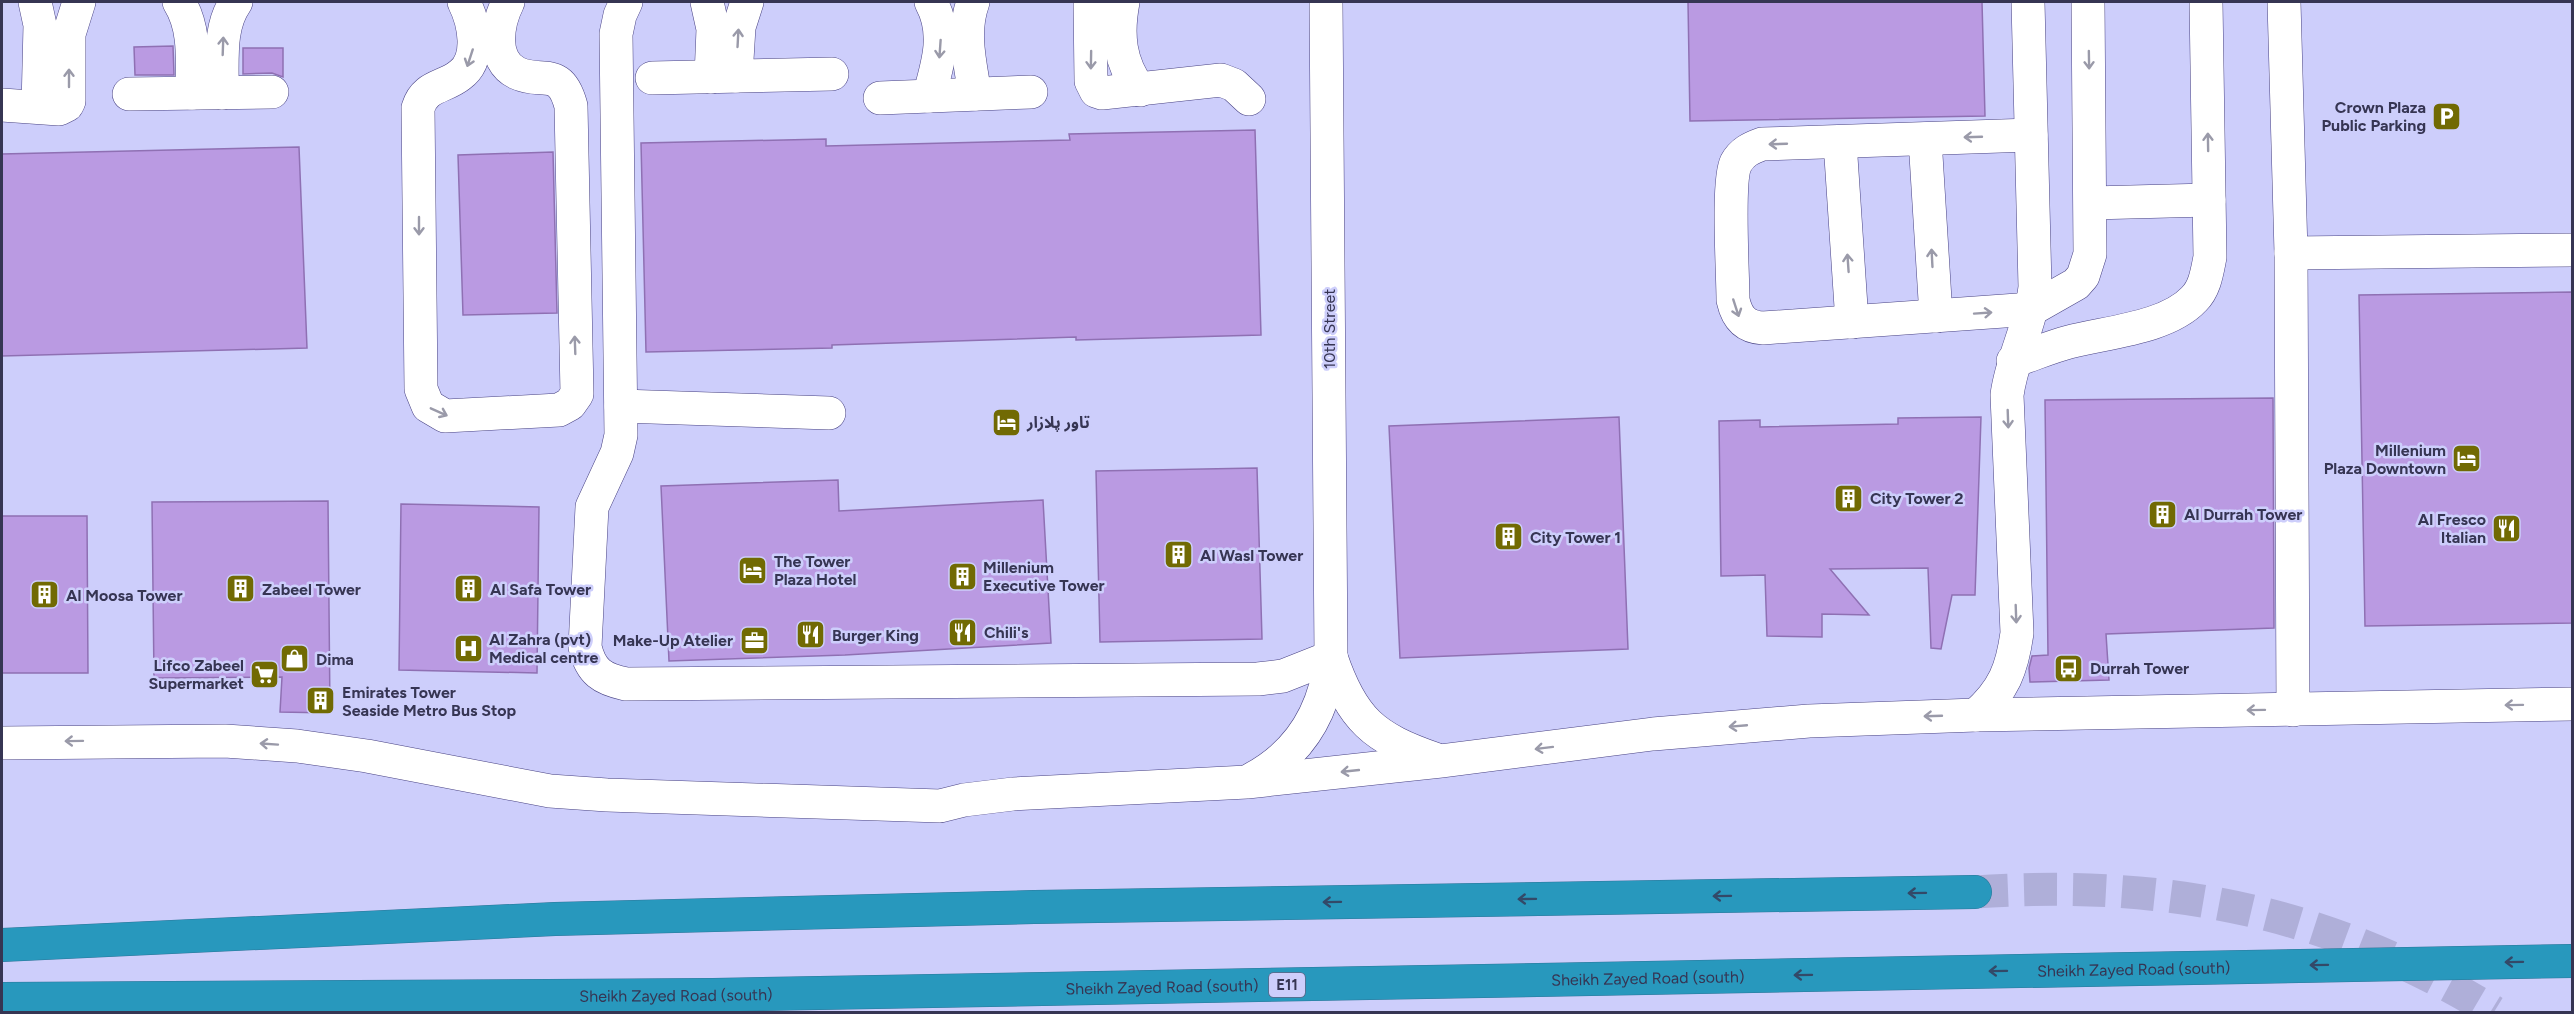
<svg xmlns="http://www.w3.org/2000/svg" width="2574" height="1014" font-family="Figtree,'Noto Sans Arabic',sans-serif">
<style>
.building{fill:#ba9ae2;stroke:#8f70b3;stroke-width:1.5}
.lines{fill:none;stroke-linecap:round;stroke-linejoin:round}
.highway-tunnel{stroke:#afafd9;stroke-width:33;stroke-dasharray:33 16;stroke-linecap:butt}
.minor-casing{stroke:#484283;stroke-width:34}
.highway-casing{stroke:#2d7598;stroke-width:34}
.minor{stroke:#fff;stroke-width:33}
.highway{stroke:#2898bd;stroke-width:33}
.oneway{stroke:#9a9aa9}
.oneway2{stroke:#334968}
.labels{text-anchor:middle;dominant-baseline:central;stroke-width:5;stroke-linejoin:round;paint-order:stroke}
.shield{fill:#cdcefb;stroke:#636385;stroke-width:1.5}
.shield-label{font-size:15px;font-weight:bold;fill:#363553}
.poi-label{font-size:16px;font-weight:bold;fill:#363553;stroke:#cdcefb;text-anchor:start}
.street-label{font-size:16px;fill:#363553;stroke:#cdcefb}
</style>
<rect width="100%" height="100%" fill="#cdcefb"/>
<!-- building -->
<g class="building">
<polygon points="1688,2 1982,2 1985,116 1690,121"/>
<polygon points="173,46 174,75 135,75 134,47"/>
<polygon points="243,48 283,48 283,77 272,73 243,74"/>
<polygon points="1255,130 1261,335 1076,340 1076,337 832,345 832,348 646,352 641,143 826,139 826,146 1070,140 1069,134"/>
<polygon points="299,147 307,348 2,356 2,154"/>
<polygon points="553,152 557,313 463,315 458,155"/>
<polygon points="2572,292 2572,623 2365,626 2359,295"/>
<polygon points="2273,398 2274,628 2106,634 2109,680 2030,682 2029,668 2032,656 2048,655 2045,400"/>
<polygon points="1619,417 1628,649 1400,658 1389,426"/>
<polygon points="1981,417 1975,595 1952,595 1941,649 1931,648 1928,568 1830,569 1869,615 1822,614 1822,637 1767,636 1765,575 1721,576 1719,421 1760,420 1760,427 1898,424 1898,418"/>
<polygon points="1257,468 1262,639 1100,642 1096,471"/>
<polygon points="838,480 839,511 1043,500 1051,643 845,655 669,661 661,486"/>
<polygon points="328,501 330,713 280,712 282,677 154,678 152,502"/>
<polygon points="401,504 539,507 537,673 399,670"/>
<polygon points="2,516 87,516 88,673 2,673"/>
</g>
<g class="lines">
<!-- highway-tunnel -->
<path class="highway-tunnel" d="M1975,892C2167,879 2329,911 2494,1012"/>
<defs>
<g id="minor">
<polyline points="35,2 40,25 38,107"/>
<path d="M179,2C196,29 192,62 192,93"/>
<path d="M464,2C474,22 482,59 460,75C444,88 425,85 418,108L421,389L428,406L445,416L559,410L570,404L577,394L571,106C560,65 542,85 517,73C490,60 498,22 508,2"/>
<path d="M626,2L620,15L616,34L621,435L617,453L592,507L585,647C591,672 602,679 626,684L1258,679L1283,676L1331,657"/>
<polyline points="707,2 713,29 711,77"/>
<path d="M973,2C962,32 970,63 975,94"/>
<polyline points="1090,2 1091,81 1096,91 1102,93 1221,80 1234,85 1249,99"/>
<path d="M1123,2C1117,34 1119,63 1140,90"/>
<polyline points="2284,2 2291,253 2293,710"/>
<polyline points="736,76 739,27 747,2"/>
<polyline points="652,78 832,74"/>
<path d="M222,93C223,62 218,27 236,2"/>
<polyline points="129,94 272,92"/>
<path d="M929,96C938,64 948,33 931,2"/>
<polyline points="880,98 1031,92"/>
<polyline points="2,105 59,109 67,105 69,101 69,34 79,2"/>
<path d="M2031,135L1762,144C1751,148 1742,152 1736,163C1727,181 1733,274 1733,300C1737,318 1745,327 1763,328L2032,309L2076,284L2083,276L2090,254L2088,2"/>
<polyline points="1925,139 1936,316"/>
<polyline points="1840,142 1852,322"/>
<polyline points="2091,203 2209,200"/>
<polyline points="2291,253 2572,250"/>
<path d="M2013,361C2032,355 2050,347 2069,342C2107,332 2167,328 2194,299C2205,288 2207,272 2210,257L2206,2"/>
<polyline points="621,406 829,413"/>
<path d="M1331,657C1352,720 1374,738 1435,759"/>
<path d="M1976,715C2004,690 2012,669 2017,633L2007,395C2012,357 2031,325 2035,287L2028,2"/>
<polyline points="2,743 225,741 297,746 367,756 550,791 607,795 940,806 964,800 1013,794 1247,782 1441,761 1653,734 1809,721 1976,715 2572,704"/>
<path d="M1252,779C1301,753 1325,711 1331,657L1326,2"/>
</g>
<g id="highway">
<polyline points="2,945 555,919 1034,907 1975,892"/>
<path id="s1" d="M2,999L713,995L2572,961"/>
</g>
</defs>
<!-- minor casing -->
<use href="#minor" class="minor-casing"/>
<!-- highway casing -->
<use href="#highway" class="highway-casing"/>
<!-- minor -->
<use href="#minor" class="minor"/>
<!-- highway -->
<use href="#highway" class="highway"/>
</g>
<!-- one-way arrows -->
<defs><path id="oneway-shaft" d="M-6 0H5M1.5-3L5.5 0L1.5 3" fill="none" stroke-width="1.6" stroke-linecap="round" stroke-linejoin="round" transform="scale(1.5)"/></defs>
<g class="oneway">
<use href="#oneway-shaft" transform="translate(738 38) rotate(-87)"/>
<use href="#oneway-shaft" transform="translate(223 46) rotate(-88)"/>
<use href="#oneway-shaft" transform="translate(940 49) rotate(94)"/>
<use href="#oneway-shaft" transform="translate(470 58) rotate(108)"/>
<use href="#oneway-shaft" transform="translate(1091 60) rotate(91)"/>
<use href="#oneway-shaft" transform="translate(2089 60) rotate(89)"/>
<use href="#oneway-shaft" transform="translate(69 78) rotate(-90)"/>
<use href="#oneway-shaft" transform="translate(1973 137) rotate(178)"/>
<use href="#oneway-shaft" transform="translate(2208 142) rotate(-91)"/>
<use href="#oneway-shaft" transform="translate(1778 144) rotate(178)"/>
<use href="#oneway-shaft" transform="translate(419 226) rotate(90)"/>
<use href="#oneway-shaft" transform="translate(1932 258) rotate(-93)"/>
<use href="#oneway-shaft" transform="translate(1848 263) rotate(-94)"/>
<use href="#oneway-shaft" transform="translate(1736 308) rotate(72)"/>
<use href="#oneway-shaft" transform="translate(1983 313) rotate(-4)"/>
<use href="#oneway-shaft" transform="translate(575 345) rotate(-92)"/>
<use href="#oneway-shaft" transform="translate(439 412) rotate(24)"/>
<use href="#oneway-shaft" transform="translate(2008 419) rotate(88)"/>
<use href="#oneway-shaft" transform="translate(2016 614) rotate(88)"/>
<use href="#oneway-shaft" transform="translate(2514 705) rotate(179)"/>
<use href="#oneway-shaft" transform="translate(2256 710) rotate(179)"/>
<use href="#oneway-shaft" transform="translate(1933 716) rotate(178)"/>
<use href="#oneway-shaft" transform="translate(1738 726) rotate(175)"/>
<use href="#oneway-shaft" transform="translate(74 741) rotate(179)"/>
<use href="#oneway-shaft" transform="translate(269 744) rotate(-176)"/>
<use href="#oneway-shaft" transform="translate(1544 748) rotate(173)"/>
<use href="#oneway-shaft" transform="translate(1350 771) rotate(174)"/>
</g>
<g class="oneway2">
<use href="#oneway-shaft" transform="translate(1917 893) rotate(179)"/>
<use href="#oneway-shaft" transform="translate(1722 896) rotate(179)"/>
<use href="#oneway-shaft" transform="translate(1527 899) rotate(179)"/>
<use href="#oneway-shaft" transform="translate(1332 902) rotate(179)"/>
<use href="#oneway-shaft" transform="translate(2514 962) rotate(179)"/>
<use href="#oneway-shaft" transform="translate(2319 965) rotate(179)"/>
<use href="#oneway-shaft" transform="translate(1998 971) rotate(179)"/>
<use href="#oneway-shaft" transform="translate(1803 975) rotate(179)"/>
</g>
<!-- icons -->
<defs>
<symbol id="parking-square" viewBox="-11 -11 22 22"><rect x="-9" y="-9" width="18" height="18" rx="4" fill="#716a03" stroke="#cdcefb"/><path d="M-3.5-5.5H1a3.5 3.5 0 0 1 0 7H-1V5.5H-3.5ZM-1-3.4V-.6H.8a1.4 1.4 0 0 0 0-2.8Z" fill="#fff"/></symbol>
<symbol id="hotel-square" viewBox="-11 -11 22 22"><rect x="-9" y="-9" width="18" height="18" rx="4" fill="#716a03" stroke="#cdcefb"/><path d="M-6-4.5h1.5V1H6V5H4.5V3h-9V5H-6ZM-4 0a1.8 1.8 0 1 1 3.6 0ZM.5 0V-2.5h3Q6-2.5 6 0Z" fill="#fff"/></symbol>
<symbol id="building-square" viewBox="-11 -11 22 22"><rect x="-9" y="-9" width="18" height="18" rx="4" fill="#716a03" stroke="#cdcefb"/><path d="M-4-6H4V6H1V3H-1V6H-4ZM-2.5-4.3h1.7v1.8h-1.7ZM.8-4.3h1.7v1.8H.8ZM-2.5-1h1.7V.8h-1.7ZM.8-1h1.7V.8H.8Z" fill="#fff"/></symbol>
<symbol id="restaurant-square" viewBox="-11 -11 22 22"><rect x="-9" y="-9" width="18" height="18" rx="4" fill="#716a03" stroke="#cdcefb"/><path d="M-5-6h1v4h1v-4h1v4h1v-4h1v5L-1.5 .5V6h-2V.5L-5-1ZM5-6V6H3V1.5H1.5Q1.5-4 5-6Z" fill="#fff"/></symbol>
<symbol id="office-square" viewBox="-11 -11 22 22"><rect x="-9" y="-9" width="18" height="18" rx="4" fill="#716a03" stroke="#cdcefb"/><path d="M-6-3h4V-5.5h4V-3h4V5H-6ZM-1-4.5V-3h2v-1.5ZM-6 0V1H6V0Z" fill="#fff"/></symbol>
<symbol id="hospital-square" viewBox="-11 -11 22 22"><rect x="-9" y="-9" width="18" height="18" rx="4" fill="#716a03" stroke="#cdcefb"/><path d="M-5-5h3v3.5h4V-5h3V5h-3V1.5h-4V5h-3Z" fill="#fff"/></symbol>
<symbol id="shop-square" viewBox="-11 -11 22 22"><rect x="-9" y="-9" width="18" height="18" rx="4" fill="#716a03" stroke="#cdcefb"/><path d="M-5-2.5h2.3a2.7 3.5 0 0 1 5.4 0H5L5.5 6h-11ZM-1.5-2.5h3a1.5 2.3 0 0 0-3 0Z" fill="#fff"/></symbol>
<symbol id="bus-square" viewBox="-11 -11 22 22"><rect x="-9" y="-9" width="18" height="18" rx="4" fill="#716a03" stroke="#cdcefb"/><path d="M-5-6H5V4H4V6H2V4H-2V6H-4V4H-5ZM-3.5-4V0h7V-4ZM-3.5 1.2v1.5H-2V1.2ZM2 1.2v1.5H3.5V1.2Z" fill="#fff"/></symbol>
<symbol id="supermarket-square" viewBox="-11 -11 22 22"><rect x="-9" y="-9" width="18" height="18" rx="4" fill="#716a03" stroke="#cdcefb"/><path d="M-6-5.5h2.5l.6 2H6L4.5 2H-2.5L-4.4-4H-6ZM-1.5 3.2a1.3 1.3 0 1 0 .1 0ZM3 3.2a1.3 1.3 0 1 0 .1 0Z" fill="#fff"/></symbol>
</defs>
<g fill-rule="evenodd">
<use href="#parking-square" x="2430" y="100" width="33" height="33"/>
<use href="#hotel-square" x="990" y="406" width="33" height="33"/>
<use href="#hotel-square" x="2450" y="442" width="33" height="33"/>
<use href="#building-square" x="1832" y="482" width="33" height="33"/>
<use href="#building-square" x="2146" y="498" width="33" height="33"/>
<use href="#restaurant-square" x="2490" y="512" width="33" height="33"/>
<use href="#building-square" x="1492" y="520" width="33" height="33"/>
<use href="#building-square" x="1162" y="538" width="33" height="33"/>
<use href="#hotel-square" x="736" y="554" width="33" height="33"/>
<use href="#building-square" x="946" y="560" width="33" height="33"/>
<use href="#building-square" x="224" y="572" width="33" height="33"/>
<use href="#building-square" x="452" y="572" width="33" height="33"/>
<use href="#building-square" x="28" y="578" width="33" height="33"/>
<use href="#restaurant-square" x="946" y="616" width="33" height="33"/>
<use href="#restaurant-square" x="794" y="618" width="33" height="33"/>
<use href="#office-square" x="738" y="624" width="33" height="33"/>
<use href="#hospital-square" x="452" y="632" width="33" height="33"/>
<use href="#shop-square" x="278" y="642" width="33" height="33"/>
<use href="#bus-square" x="2052" y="652" width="33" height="33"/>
<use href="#supermarket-square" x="248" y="658" width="33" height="33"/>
<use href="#building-square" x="304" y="684" width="33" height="33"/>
</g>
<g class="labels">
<!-- shield labels -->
<rect class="shield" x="1269" y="973" width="36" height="24" rx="4.5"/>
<g class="shield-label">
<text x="1287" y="985">E11</text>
</g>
<!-- poi labels -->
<g class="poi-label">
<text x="2426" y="107" text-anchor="end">Crown Plaza<tspan x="2426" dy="18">Public Parking</tspan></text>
<text x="1027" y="422">تاور پلازار</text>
<text x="2446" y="450" text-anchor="end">Millenium<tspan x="2446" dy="18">Plaza Downtown</tspan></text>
<text x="1870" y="498">City Tower 2</text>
<text x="2184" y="514">Al Durrah Tower</text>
<text x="2486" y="519" text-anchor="end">Al Fresco<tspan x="2486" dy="18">Italian</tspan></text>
<text x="1530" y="537">City Tower 1</text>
<text x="1200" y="555">Al Wasl Tower</text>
<text x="774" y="561">The Tower<tspan x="774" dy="18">Plaza Hotel</tspan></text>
<text x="983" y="567">Millenium<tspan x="983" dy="18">Executive Tower</tspan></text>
<text x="262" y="589">Zabeel Tower</text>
<text x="490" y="589">Al Safa Tower</text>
<text x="66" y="595">Al Moosa Tower</text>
<text x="984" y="632">Chili's</text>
<text x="832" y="635">Burger King</text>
<text x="489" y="639">Al Zahra (pvt)<tspan x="489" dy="18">Medical centre</tspan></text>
<text x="733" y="640" text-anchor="end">Make-Up Atelier</text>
<text x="316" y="659">Dima</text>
<text x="244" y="665" text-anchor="end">Lifco Zabeel<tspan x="244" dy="18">Supermarket</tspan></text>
<text x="2090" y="668">Durrah Tower</text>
<text x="342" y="692">Emirates Tower<tspan x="342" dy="18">Seaside Metro Bus Stop</tspan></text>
</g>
<!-- street labels -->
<g class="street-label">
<text transform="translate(1329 329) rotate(-90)">10th Street</text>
<text stroke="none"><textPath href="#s1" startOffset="2132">Sheikh Zayed Road (south)</textPath></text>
<text stroke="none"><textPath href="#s1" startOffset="1646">Sheikh Zayed Road (south)</textPath></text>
<text stroke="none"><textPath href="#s1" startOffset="1160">Sheikh Zayed Road (south)</textPath></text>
<text stroke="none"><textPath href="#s1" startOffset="674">Sheikh Zayed Road (south)</textPath></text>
</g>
</g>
<!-- border -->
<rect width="2574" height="1014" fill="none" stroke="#363553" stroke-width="6"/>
</svg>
